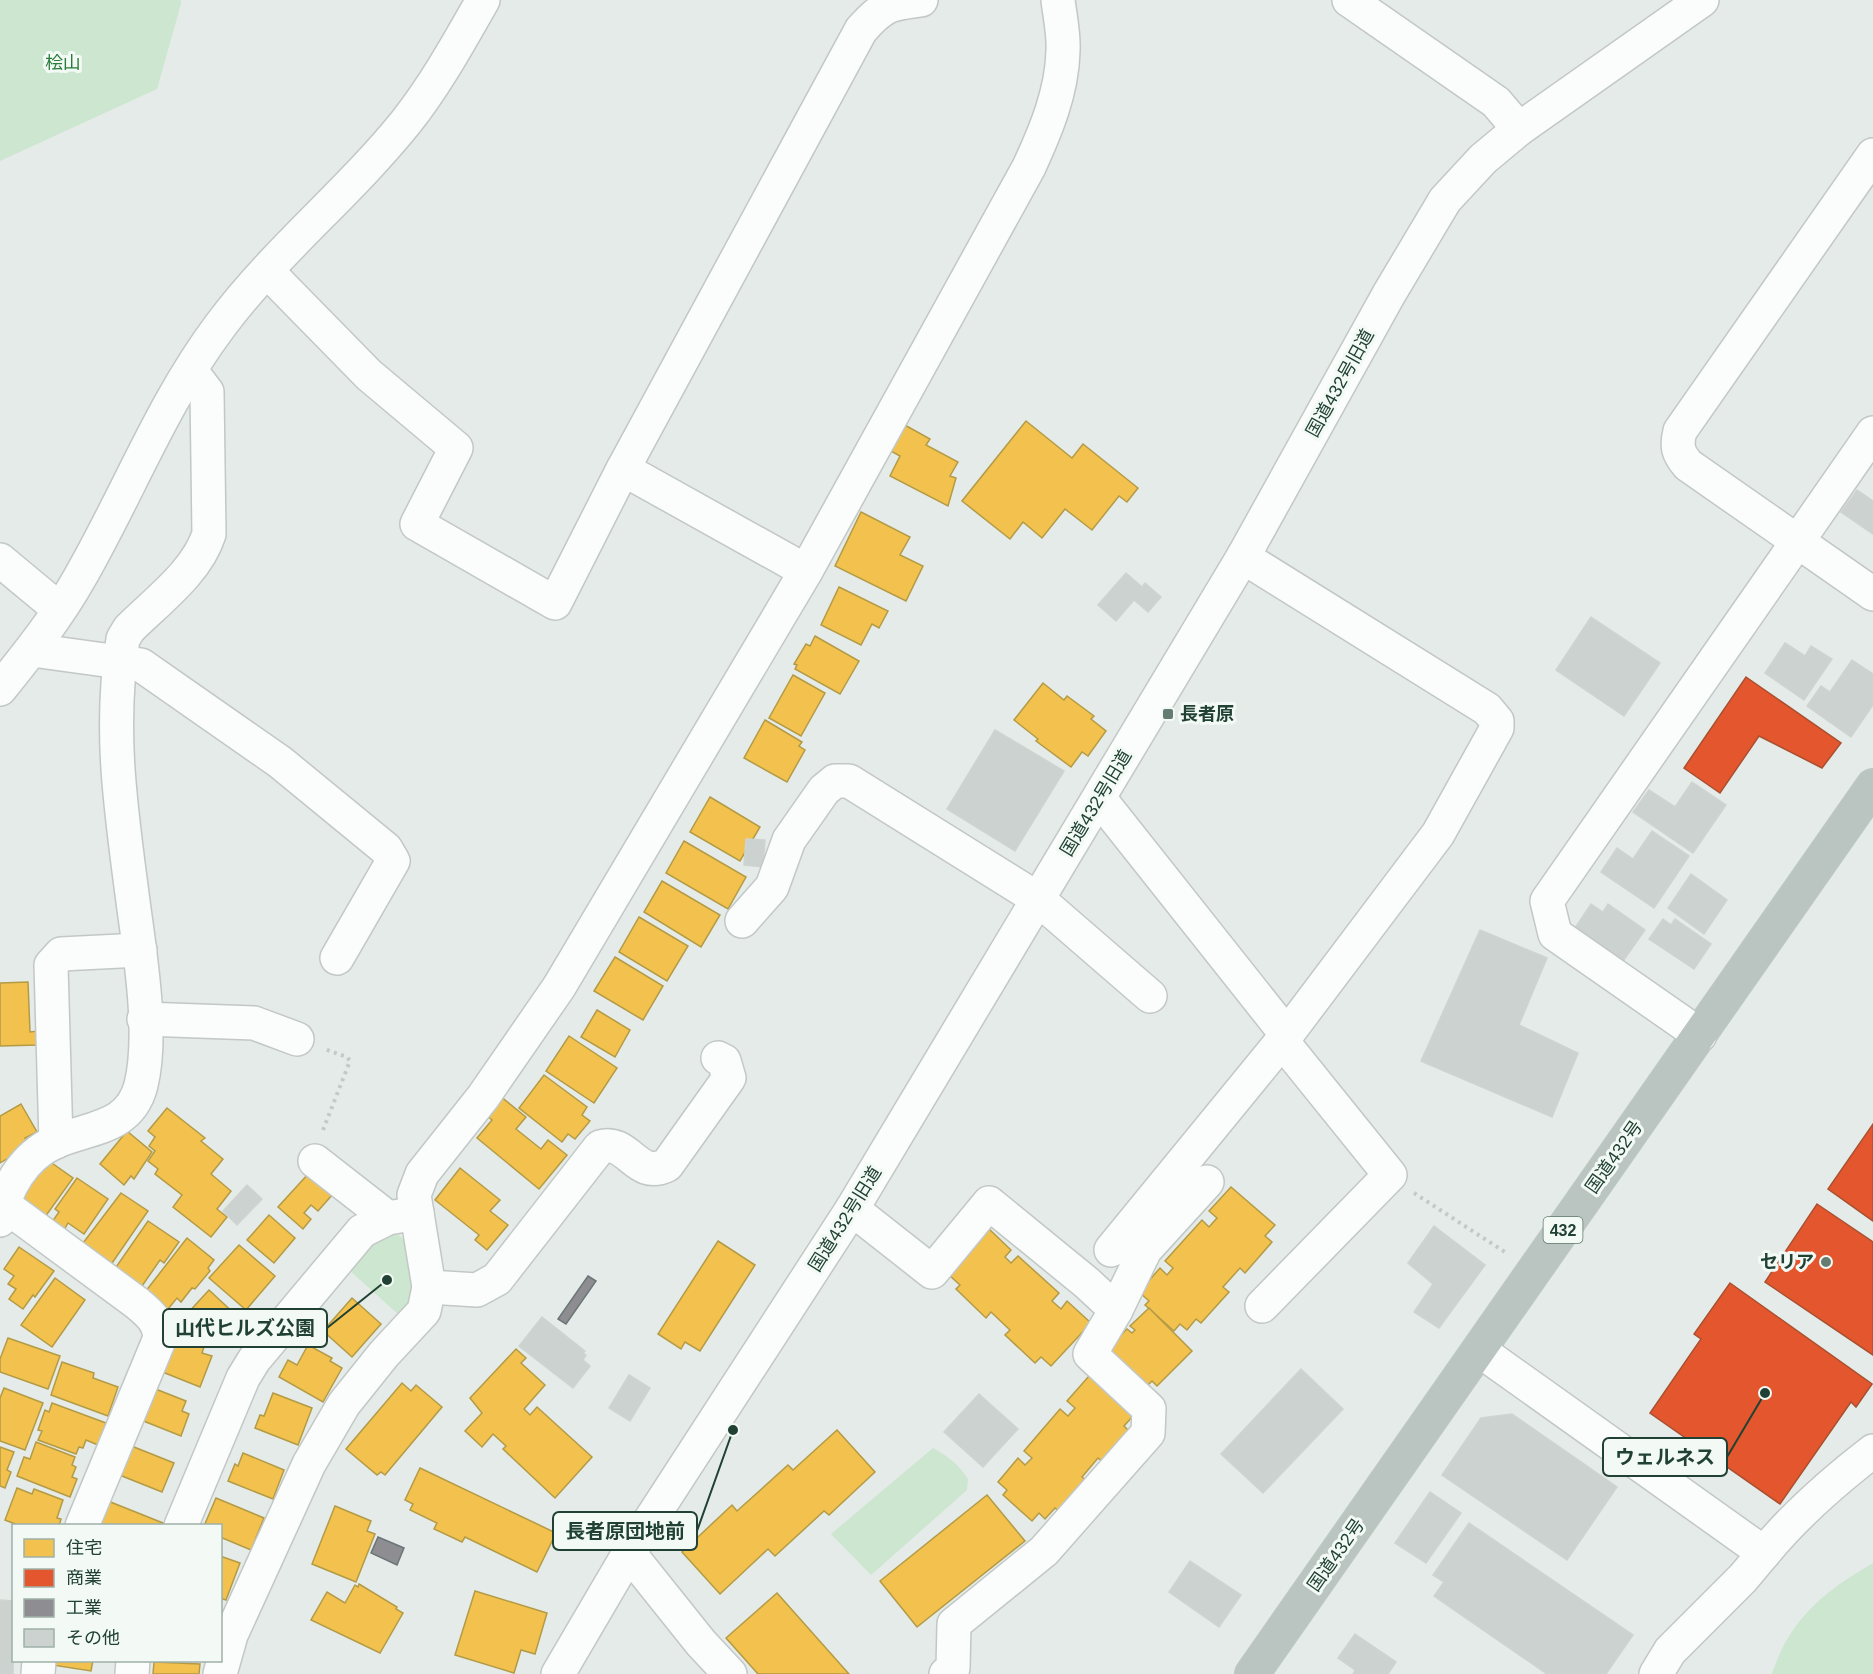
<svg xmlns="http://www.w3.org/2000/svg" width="1873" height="1674" font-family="Arial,'Noto Sans JP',sans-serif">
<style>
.green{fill:#cde6d0}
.homes{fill:#f2c14e;stroke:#b39b46;stroke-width:1.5}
.shops{fill:#e4572e;stroke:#a95030;stroke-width:1.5}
.industry{fill:#8d8d92;stroke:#6c7676;stroke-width:1.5}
.building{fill:#ccd2cf;stroke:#ced4d0;stroke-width:1.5}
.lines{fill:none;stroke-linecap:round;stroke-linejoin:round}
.minor-casing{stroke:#c2c8c5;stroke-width:36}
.highway-casing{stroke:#bcc7c3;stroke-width:36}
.path{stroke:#c1cbc6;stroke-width:4;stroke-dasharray:3 4.5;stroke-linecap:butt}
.minor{stroke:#fbfcfc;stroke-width:33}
.highway{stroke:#bac4c0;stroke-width:33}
.poi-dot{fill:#657c72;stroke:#f3faf5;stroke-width:2}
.labels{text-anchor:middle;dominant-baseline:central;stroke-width:6;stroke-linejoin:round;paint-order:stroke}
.shield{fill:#f3faf5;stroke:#5f786d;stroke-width:1.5}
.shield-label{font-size:16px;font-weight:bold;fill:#204133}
.park-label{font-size:18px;fill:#267c39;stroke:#f3faf5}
.street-label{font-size:18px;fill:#204133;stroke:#f3faf5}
.poi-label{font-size:18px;font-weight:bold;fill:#204133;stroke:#f3faf5;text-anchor:start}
.leader{fill:none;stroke:#204133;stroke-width:2}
.callout-dot{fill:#204133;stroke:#f3faf5;stroke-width:2}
.callout{fill:#f3faf5;stroke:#204133;stroke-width:2}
.callout-label{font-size:20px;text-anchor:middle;font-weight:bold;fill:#204133}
</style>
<rect width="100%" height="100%" fill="#e5ebe8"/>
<!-- green -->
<g class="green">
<polygon points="0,0 181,0 181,4 157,89 0,161"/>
<path d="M399,1235C420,1254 413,1278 412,1304L400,1316L347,1268L376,1236Z"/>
<path d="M933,1448C948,1456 959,1465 968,1479L967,1490L871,1575L831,1534Z"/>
<path d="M1873,1563V1674H1772C1789,1619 1825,1591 1873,1563Z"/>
</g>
<!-- homes -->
<g class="homes">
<polygon points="1026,421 1072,458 1083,444 1138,488 1127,502 1119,496 1092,530 1065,509 1042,538 1023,522 1010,539 962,501"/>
<polygon points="903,424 930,439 926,445 958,462 950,476 956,478 948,506 890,476 900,456 889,450"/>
<polygon points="861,512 910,537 900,555 923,566 906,601 835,566"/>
<polygon points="839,587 888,611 879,628 872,624 861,645 821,625"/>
<polygon points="815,636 859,661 840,694 795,669 797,665 794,664 806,644 810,646"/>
<polygon points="793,675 825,693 801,736 769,718"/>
<polygon points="1043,683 1064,700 1067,696 1094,716 1091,719 1106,731 1088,756 1082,752 1071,767 1036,741 1038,739 1014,720"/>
<polygon points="765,720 802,742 799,746 805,750 787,782 744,758"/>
<polygon points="710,797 760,827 740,861 690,832"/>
<polygon points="684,841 746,877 728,909 666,873"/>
<polygon points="662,881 720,915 701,947 644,912"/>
<polygon points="639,917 688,946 667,981 619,952"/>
<polygon points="615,957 663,986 643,1020 594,991"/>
<polygon points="28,982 30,1032 38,1031 38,1045 0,1046 0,983"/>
<polygon points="597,1010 630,1030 615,1057 581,1037"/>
<polygon points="569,1036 617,1068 594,1103 546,1071"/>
<polygon points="544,1075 587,1107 582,1115 590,1121 575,1139 568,1134 562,1142 519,1108"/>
<polygon points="500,1096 526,1117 516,1129 541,1149 548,1140 567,1155 539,1189 477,1138 492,1120 485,1114"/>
<polygon points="21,1104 37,1132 25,1138 29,1146 0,1163 0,1116"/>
<polygon points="167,1108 205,1138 201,1141 223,1159 211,1174 231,1191 217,1209 227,1217 211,1237 173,1207 182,1195 155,1174 158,1169 148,1161 155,1151 149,1146 155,1137 148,1131"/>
<polygon points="127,1131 152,1152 134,1179 131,1176 124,1185 100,1164"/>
<polygon points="49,1161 73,1178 45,1217 19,1199"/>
<polygon points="460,1168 500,1200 490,1211 508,1225 487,1250 475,1240 479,1235 435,1200"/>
<polygon points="309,1173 333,1194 318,1211 311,1205 304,1213 311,1219 303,1229 278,1207"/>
<polygon points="77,1178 108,1199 84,1234 68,1223 64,1230 52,1222 59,1212 55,1209"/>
<polygon points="1231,1187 1275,1225 1265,1236 1272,1242 1245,1273 1240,1268 1223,1287 1229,1292 1201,1323 1196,1319 1187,1330 1180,1324 1174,1331 1145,1305 1149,1301 1139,1292 1160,1268 1167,1275 1173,1268 1165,1261 1202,1220 1209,1227 1217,1218 1209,1211"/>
<polygon points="121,1193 148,1211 110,1266 77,1251"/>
<polygon points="269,1215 295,1238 274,1263 247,1240"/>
<polygon points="148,1221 179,1242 164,1263 160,1260 140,1289 114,1270"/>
<polygon points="988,1228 1011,1250 1005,1257 1011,1263 1018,1256 1059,1293 1052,1301 1061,1309 1067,1301 1091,1323 1051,1366 1041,1357 1035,1363 1005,1335 1010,1330 991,1312 986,1318 956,1289 960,1285 949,1275"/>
<polygon points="187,1238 214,1260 208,1268 210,1271 195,1289 192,1288 181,1302 177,1298 164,1314 142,1296"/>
<polygon points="718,1241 755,1265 700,1351 685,1342 681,1349 658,1334"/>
<polygon points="239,1245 275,1276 246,1310 209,1278"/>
<polygon points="19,1247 54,1271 35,1297 33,1295 23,1309 9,1299 16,1289 8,1284 14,1276 4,1269"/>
<polygon points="55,1278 85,1300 52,1347 21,1325"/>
<polygon points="209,1290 238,1317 215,1342 186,1315"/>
<polygon points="352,1298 381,1324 352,1357 323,1331"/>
<polygon points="1149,1308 1192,1351 1157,1386 1152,1381 1144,1389 1106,1349 1127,1329 1132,1333 1135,1330 1130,1326"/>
<polygon points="174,1333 205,1344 202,1353 212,1356 200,1387 160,1371"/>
<polygon points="8,1338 60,1356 48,1389 0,1372 0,1359"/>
<polygon points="308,1345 332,1358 330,1361 342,1368 323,1402 279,1377 288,1360 297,1365"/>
<polygon points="516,1349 526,1358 521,1363 545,1385 524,1409 530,1415 537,1407 592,1457 555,1498 503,1449 506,1446 493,1434 482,1447 465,1431 482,1413 470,1398"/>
<polygon points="62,1362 94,1373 93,1378 118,1387 108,1416 51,1395"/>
<polygon points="1089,1376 1133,1416 1124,1426 1130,1432 1103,1462 1098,1458 1082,1477 1087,1481 1060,1512 1055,1508 1045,1519 1039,1513 1032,1521 1003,1495 1007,1490 998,1482 1018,1458 1025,1465 1032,1458 1024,1451 1060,1409 1068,1416 1075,1408 1067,1401"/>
<polygon points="402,1383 411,1391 416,1385 442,1407 385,1475 381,1472 377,1475 346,1449"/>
<polygon points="4,1388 43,1403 25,1450 0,1441 0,1398"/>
<polygon points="153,1388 186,1401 182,1411 189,1414 181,1436 141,1420"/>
<polygon points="273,1393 312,1408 298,1445 255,1428 260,1415 264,1416"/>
<polygon points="52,1403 106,1423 98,1445 86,1440 83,1448 79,1447 76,1454 38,1440 42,1431 38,1430 45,1410 49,1412"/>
<polygon points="837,1430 875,1472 829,1515 824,1511 775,1556 768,1549 720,1594 682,1552 732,1505 737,1511 788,1465 793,1470"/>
<polygon points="36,1442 75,1457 72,1465 76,1467 72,1477 77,1479 70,1497 17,1476 24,1457 30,1459"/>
<polygon points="129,1445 174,1463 162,1492 117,1474"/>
<polygon points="0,1447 14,1452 7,1470 11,1472 5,1488 0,1486"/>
<polygon points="243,1453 284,1470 273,1499 228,1481 235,1464 238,1466"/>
<polygon points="420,1468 556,1533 537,1572 465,1537 462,1542 434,1529 437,1523 410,1510 413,1504 405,1500"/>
<polygon points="17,1488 32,1494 34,1489 63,1500 57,1518 61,1519 59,1526 20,1526 5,1520"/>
<polygon points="987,1495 1025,1541 917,1627 880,1581"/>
<polygon points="216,1498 264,1518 251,1550 220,1537 220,1526 204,1526"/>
<polygon points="108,1501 163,1523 162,1526 99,1526"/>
<polygon points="335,1506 371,1521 367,1531 375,1534 356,1582 312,1564"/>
<polygon points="220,1556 240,1563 226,1600 220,1598"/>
<polygon points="359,1584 397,1607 396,1609 403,1613 380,1653 311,1620 327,1592 345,1603 355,1585 358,1587"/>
<polygon points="475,1591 547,1613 535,1654 521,1650 514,1673 455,1655"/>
<polygon points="777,1593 849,1674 758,1674 726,1638"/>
<polygon points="53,1660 93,1660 91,1671 52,1665"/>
<polygon points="154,1662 200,1664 199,1674 153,1674"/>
</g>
<!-- shops -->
<g class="shops">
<polygon points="1746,677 1841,743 1822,768 1759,736 1720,793 1684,768"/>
<polygon points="1873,1124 1873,1221 1828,1189"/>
<polygon points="1817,1204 1873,1242 1873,1355 1765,1282"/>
<polygon points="1730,1283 1872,1384 1856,1407 1851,1402 1780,1504 1650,1413 1701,1339 1694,1334"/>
</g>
<!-- industry -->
<g class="industry">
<polygon points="588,1276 596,1281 566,1324 558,1319"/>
<polygon points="378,1537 404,1548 397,1565 371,1553"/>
</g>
<!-- building -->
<g class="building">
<polygon points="1857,490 1873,501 1873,534 1841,512"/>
<polygon points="1126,573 1142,587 1145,583 1161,597 1148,612 1134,600 1116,621 1098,605"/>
<polygon points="1591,617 1660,663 1624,716 1556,670"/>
<polygon points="1785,643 1805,656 1811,646 1832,659 1804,700 1765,673"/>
<polygon points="1852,660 1873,674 1873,705 1851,737 1807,706 1821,686 1830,692"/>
<polygon points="995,730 1064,771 1015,851 947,809"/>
<polygon points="1692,782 1726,805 1693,853 1633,812 1649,790 1675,807"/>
<polygon points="1652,831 1689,856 1654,908 1601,872 1617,848 1633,859"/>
<polygon points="746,839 765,840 763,867 744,865"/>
<polygon points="1691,874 1727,900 1704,934 1668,908"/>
<polygon points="1591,904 1603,912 1608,904 1645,930 1621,964 1573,931"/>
<polygon points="1663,919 1671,925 1675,919 1711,944 1694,969 1649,939"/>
<polygon points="1480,930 1547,958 1519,1025 1578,1053 1552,1117 1421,1061"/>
<polygon points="247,1185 262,1199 237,1225 223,1211"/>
<polygon points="1434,1226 1485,1265 1439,1328 1414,1312 1433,1284 1408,1263"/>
<polygon points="542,1317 585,1351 583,1353 586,1355 583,1360 590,1366 573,1388 519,1346"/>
<polygon points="1301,1369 1343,1409 1263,1493 1221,1454"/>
<polygon points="629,1375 650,1388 630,1421 609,1408"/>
<polygon points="979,1394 1018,1429 983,1467 944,1432"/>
<polygon points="1512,1414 1617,1487 1567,1560 1442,1475 1481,1418"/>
<polygon points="1430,1492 1461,1513 1426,1563 1395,1543"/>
<polygon points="1469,1523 1633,1635 1606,1674 1547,1674 1434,1596 1444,1582 1433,1575"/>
<polygon points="1190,1561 1241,1595 1219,1627 1169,1592"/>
<polygon points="0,1600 14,1601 13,1674 0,1674"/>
<polygon points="1355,1634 1396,1662 1388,1674 1353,1674 1355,1670 1338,1658"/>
</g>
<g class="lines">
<defs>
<g id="minor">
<polyline points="1349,0 1496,102 1519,129"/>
<path d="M1873,155L1680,431C1676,447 1678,453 1688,465L1873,594"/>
<polyline points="267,271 369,375 456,448 417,524 555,603 623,469"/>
<polyline points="1243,557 1487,709 1497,721 1497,728 1438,834 1282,1041"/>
<polyline points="0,560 59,609"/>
<path d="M806,571L623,469L861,30C883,5 889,4 921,0"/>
<polyline points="32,650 141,665 280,762 386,849 393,861 337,958"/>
<path d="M0,689C28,654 57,618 79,579C127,496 162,403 220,326C275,252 348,194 406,122C436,84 459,42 483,0"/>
<polyline points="1099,798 1287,1035"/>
<polyline points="742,921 772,887 789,840 824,790 835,781 849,781 1038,899 1150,996"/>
<polyline points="144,1019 254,1023 297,1039"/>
<polyline points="1700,1035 1555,934 1547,901 1873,433"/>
<polyline points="56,1142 51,965 61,954 140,950"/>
<polyline points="315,1161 388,1218"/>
<path d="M0,1202L137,1303C149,1313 159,1321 160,1338L82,1526"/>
<polyline points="852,1209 932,1272 989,1203 1087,1283 1116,1310"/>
<path d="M0,1220C5,1188 24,1156 55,1142C89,1127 130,1129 141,1085C153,1036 141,960 134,909C122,816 108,734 123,639L129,629C157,601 197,572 209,534L207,392L191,371"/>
<polyline points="1111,1250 1282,1041 1390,1175 1262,1306"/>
<path d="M429,1287L477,1290L497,1279L600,1147C629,1138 636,1181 667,1165L729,1078L724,1061L718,1058"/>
<path d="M1479,1350L1764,1553C1795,1515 1834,1481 1873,1451"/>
<polyline points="181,1526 243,1378 254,1360 362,1231 388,1218 417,1213"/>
<polyline points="629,1553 701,1643 730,1674"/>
<polyline points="38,1674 39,1660"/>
<polyline points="132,1674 133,1660"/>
<path d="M220,1674L231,1635L309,1464L344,1404L384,1354L424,1311L429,1287L414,1195L422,1174L483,1097L559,987L806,571L1029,167C1046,130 1062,92 1063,51C1064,34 1060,17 1058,0"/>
<polyline points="558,1674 629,1553 852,1209 1243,557 1389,294 1445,200 1483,159 1519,129 1702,0"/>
<polyline points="946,1674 953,1668 954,1624 1044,1551 1148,1433 1149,1409 1090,1354 1116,1310 1145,1250 1207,1182"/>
<polyline points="1656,1674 1670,1651 1743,1578 1764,1553"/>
</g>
<polyline id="highway" points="1252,1674 1873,786"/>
</defs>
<!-- minor casing -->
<use href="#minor" class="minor-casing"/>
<!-- highway casing -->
<use href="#highway" class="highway-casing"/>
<!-- path -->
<g class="path">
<polyline points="323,1130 350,1061 347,1057 324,1049"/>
<polyline points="1414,1193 1508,1254"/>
</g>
<!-- minor -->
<use href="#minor" class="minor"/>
<!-- highway -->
<use href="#highway" class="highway"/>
</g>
<!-- markers -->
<g class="poi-dot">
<rect x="1162" y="708" width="12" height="12" rx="3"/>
<circle cx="1826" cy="1262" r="6"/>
</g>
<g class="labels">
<!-- shield labels -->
<rect class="shield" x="1543.5" y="1217" width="39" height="26" rx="4.5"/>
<g class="shield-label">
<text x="1563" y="1230">432</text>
</g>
<!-- park labels -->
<g class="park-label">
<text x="63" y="63">桧山</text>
</g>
<!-- street labels -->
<g class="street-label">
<text transform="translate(1340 383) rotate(-61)">国道432号旧道</text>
<text transform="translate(1096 803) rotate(-59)">国道432号旧道</text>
<text transform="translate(1614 1157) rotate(-55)">国道432号</text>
<text transform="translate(845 1219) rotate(-58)">国道432号旧道</text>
<text transform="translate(1336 1555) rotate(-55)">国道432号</text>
</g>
<!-- poi labels -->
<g class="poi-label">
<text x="1180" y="714">長者原</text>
<text x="1814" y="1262" text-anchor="end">セリア</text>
</g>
</g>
<!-- callouts -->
<path class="leader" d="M387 1280L327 1328M1765 1393L1727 1457M733 1430L697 1531"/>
<g class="callout-dot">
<circle cx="387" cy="1280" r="6"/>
<circle cx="1765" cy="1393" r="6"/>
<circle cx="733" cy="1430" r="6"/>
</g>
<g class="callout">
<rect x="163" y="1309" width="164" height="38" rx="6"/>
<rect x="1603" y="1438" width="124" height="38" rx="6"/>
<rect x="553" y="1512" width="144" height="38" rx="6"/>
</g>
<g class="callout-label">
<text x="245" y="1335">山代ヒルズ公園</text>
<text x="1665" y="1464">ウェルネス</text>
<text x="625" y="1538">長者原団地前</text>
</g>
<!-- legend -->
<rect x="12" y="1524" width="210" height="138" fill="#f3faf5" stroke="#9fb0a7" stroke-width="1.5"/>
<rect x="24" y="1539" width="30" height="18" fill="#f2c14e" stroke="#9fb0a7" stroke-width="1.5"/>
<text x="66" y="1554" font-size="18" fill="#204133">住宅</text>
<rect x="24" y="1569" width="30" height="18" fill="#e4572e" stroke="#9fb0a7" stroke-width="1.5"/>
<text x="66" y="1584" font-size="18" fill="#204133">商業</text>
<rect x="24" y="1599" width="30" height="18" fill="#8d8d92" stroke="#9fb0a7" stroke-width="1.5"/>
<text x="66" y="1614" font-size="18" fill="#204133">工業</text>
<rect x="24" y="1629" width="30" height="18" fill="#ccd2cf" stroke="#9fb0a7" stroke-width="1.5"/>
<text x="66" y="1644" font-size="18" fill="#204133">その他</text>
</svg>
